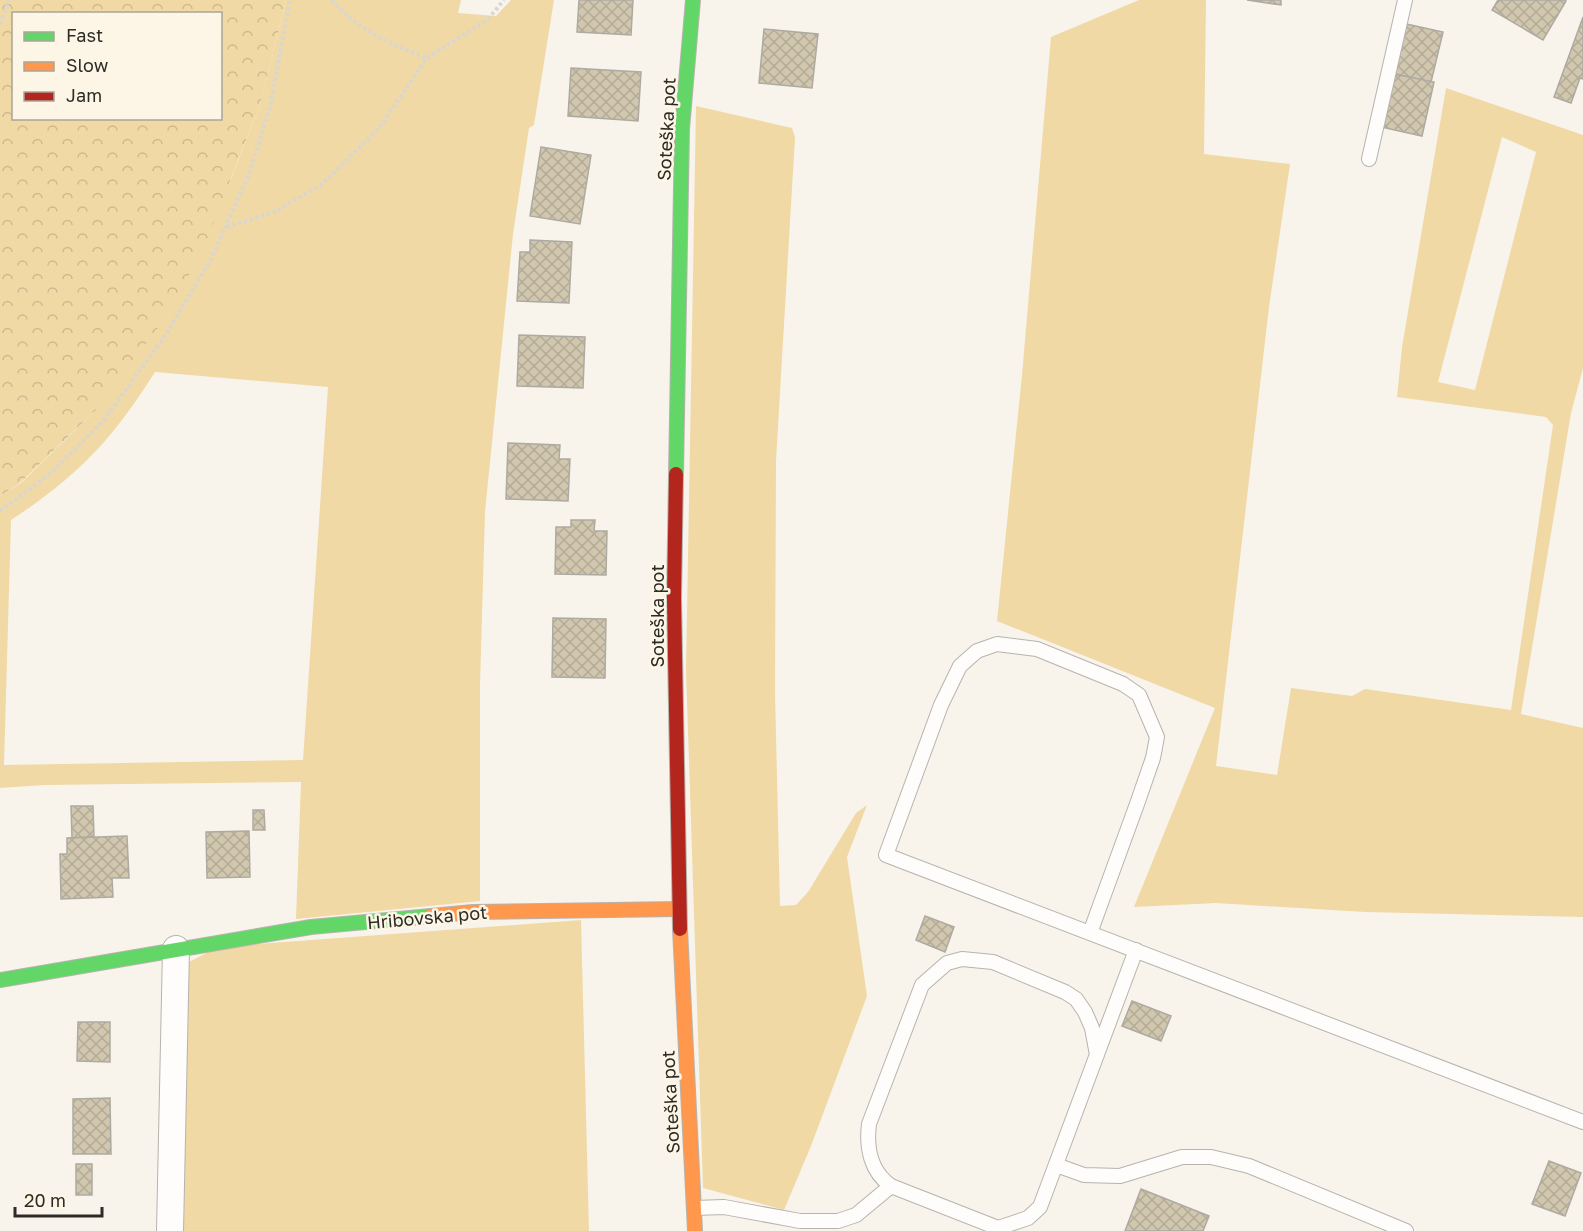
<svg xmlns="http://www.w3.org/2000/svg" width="1583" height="1231" font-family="'Golos Text',sans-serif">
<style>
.grass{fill:#f0d9a5;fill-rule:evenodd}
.forest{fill:url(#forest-crowns);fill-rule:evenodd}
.building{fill:url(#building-cross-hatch);stroke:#adaaa3;stroke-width:1.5}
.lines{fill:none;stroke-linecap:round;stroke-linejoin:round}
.lane-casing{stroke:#b7b3ad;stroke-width:16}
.street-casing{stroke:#b7b3ad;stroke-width:28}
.fast-casing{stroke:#b7b3ad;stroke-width:16}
.slow-casing{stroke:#b7b3ad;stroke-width:16}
.jam-casing{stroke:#b7b3ad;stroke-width:16}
.path{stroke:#d7d6d3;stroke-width:4;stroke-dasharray:3 3;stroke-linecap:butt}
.lane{stroke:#fefdfc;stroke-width:14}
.street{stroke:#fefdfc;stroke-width:26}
.fast{stroke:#63d668;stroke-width:14}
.slow{stroke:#ff974d;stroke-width:14}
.jam{stroke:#b3261e;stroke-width:14}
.labels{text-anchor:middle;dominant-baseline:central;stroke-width:5;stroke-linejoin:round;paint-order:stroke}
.street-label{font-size:18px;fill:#2d2b25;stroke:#fdf6e7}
</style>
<defs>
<pattern id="forest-crowns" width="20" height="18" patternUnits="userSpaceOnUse" patternTransform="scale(1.5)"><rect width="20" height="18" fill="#f0d9a5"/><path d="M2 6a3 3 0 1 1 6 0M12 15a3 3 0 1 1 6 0" fill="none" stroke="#ceba8e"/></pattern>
<pattern id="building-cross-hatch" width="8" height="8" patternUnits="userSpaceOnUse" patternTransform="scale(1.5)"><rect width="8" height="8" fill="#d1c7af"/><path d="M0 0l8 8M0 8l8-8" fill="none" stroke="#b4ab96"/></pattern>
</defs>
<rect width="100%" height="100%" fill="#f8f4ec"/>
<!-- grass -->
<g class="grass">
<path d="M286,0H461L458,13L496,16L511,0H554L534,125L529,128L513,234L485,512L480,685V901L296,919L301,782L44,785L0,788V496L21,483L98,408L229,184L260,105ZM155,372L328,387L303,760L4,765L11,520C77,477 113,439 155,372Z"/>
<path d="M1139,0H1206L1204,154L1290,164L1269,307L1216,766L1277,775L1291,688L1352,696L1365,689L1511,710L1553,425L1546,417L1397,397L1402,347L1446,88L1583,135V368L1571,413L1521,714L1583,728V917L1365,912L1216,903L1134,907L1215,708L997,621L1022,375L1051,37ZM1502,137L1536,152L1475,390L1438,382Z"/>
<polygon points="696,106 792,128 795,137 776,461 775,692 780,906 796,905 808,892 856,813 867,805 847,857 867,996 811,1146 784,1210 703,1188 686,670"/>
<polygon points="581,920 589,1231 174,1231 183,965 218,947"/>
</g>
<!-- forest -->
<path class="forest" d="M0,0H286L260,105L207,239L172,309L98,408L20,483L0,496ZM14,14H220V118H14Z"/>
<!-- building -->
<g class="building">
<polygon points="579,0 633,0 631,35 577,32"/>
<polygon points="1247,0 1281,0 1281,5"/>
<polygon points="1498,0 1564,0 1566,1 1543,40 1492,10"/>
<polygon points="1583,17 1583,79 1580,78 1571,103 1554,97"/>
<polygon points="1402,23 1443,32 1431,82 1391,73"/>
<polygon points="764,29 818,34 812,88 759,83"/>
<polygon points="571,68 641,72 638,121 568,116"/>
<polygon points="1394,74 1434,82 1422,136 1381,127"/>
<polygon points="541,147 591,155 580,224 530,216"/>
<polygon points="530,240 572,242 569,303 517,301 520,252 530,252"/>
<polygon points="519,335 585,337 583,388 517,386"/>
<polygon points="508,443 560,445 559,459 570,459 568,501 506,499"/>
<polygon points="571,520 595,520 594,531 607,531 606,575 555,574 556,527 571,527"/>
<polygon points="553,618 606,619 605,678 552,677"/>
<polygon points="71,806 93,806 94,837 72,838"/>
<polygon points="253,810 264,810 265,830 253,830"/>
<polygon points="249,831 250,877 207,878 206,832"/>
<polygon points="127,836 129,878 112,878 113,897 61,899 60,854 67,854 67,838"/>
<polygon points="925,916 954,927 945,952 916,940"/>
<polygon points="1132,1001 1171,1016 1161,1041 1122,1026"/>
<polygon points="78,1022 110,1022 110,1062 77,1061"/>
<polygon points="110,1098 111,1154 73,1154 73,1099"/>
<polygon points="1549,1161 1581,1173 1565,1216 1532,1204"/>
<rect x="76" y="1164" width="16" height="31"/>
<polygon points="1141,1189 1209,1216 1203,1231 1125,1231"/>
</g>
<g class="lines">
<defs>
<g id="lane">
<polyline points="1369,159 1405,0"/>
<polyline points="1090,933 1137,804 1153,758 1157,737 1139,695 1123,684 1037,649 997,644 977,651 960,666 941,705 886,855 1583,1122"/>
<path d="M1097,1055L1092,1028L1085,1012L1076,999L1065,992L993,962L962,959L947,963L922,985L869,1124C866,1148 871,1172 891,1186L998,1228L1028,1218L1040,1207L1136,950"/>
<polyline points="1056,1165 1084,1175 1120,1176 1182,1157 1211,1157 1249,1166 1406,1231"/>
<polyline points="694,1208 724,1207 800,1221 838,1221 856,1215 891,1186"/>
</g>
<polyline id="street" points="170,1231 176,949"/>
<g id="fast">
<polyline points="676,474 682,129 693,0"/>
<polyline points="0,980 311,927 431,916"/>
</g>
<g id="slow">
<polyline points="431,916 473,912 679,909"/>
<polyline points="680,929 695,1231"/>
</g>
<polyline id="jam" points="676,474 674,598 680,929"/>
</defs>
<!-- lane casing -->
<use href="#lane" class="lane-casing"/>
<!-- street casing -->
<use href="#street" class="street-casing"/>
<!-- fast casing -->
<use href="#fast" class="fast-casing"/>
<!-- slow casing -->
<use href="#slow" class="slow-casing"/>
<!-- jam casing -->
<use href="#jam" class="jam-casing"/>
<!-- path -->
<g class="path">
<path d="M332,0C358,30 390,44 427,58"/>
<polyline points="0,24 9,0"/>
<polyline points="227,227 274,212 321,185 379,128 427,58 488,19 504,0"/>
<polyline points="0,511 51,473 103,421 165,336 211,259 249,174 270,107 290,0"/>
</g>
<!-- lane -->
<use href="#lane" class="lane"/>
<!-- street -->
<use href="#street" class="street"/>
<!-- fast -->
<use href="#fast" class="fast"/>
<!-- slow -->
<use href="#slow" class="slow"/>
<!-- jam -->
<use href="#jam" class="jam"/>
</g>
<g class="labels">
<!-- street labels -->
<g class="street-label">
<text transform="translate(666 129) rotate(-87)">Soteška pot</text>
<text transform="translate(657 616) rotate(-90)">Soteška pot</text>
<text transform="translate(427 917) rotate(-5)">Hribovska pot</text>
<text transform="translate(670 1102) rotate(-93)">Soteška pot</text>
</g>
</g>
<!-- legend -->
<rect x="12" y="12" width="210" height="108" fill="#fdf6e7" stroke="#aaa599" stroke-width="1.5"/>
<rect x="24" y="32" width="30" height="9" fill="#63d668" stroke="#aaa599" stroke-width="1.5"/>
<text x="66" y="42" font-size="18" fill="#2d2b25">Fast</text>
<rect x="24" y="62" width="30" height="9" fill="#ff974d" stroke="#aaa599" stroke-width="1.5"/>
<text x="66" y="72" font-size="18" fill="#2d2b25">Slow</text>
<rect x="24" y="92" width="30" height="9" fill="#b3261e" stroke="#aaa599" stroke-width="1.5"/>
<text x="66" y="102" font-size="18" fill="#2d2b25">Jam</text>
<!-- scale -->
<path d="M15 1207v9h87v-9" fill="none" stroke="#2d2b25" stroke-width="3"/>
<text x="24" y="1207" font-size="18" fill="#2d2b25" stroke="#fdf6e7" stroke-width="4.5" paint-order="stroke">20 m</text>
</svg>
